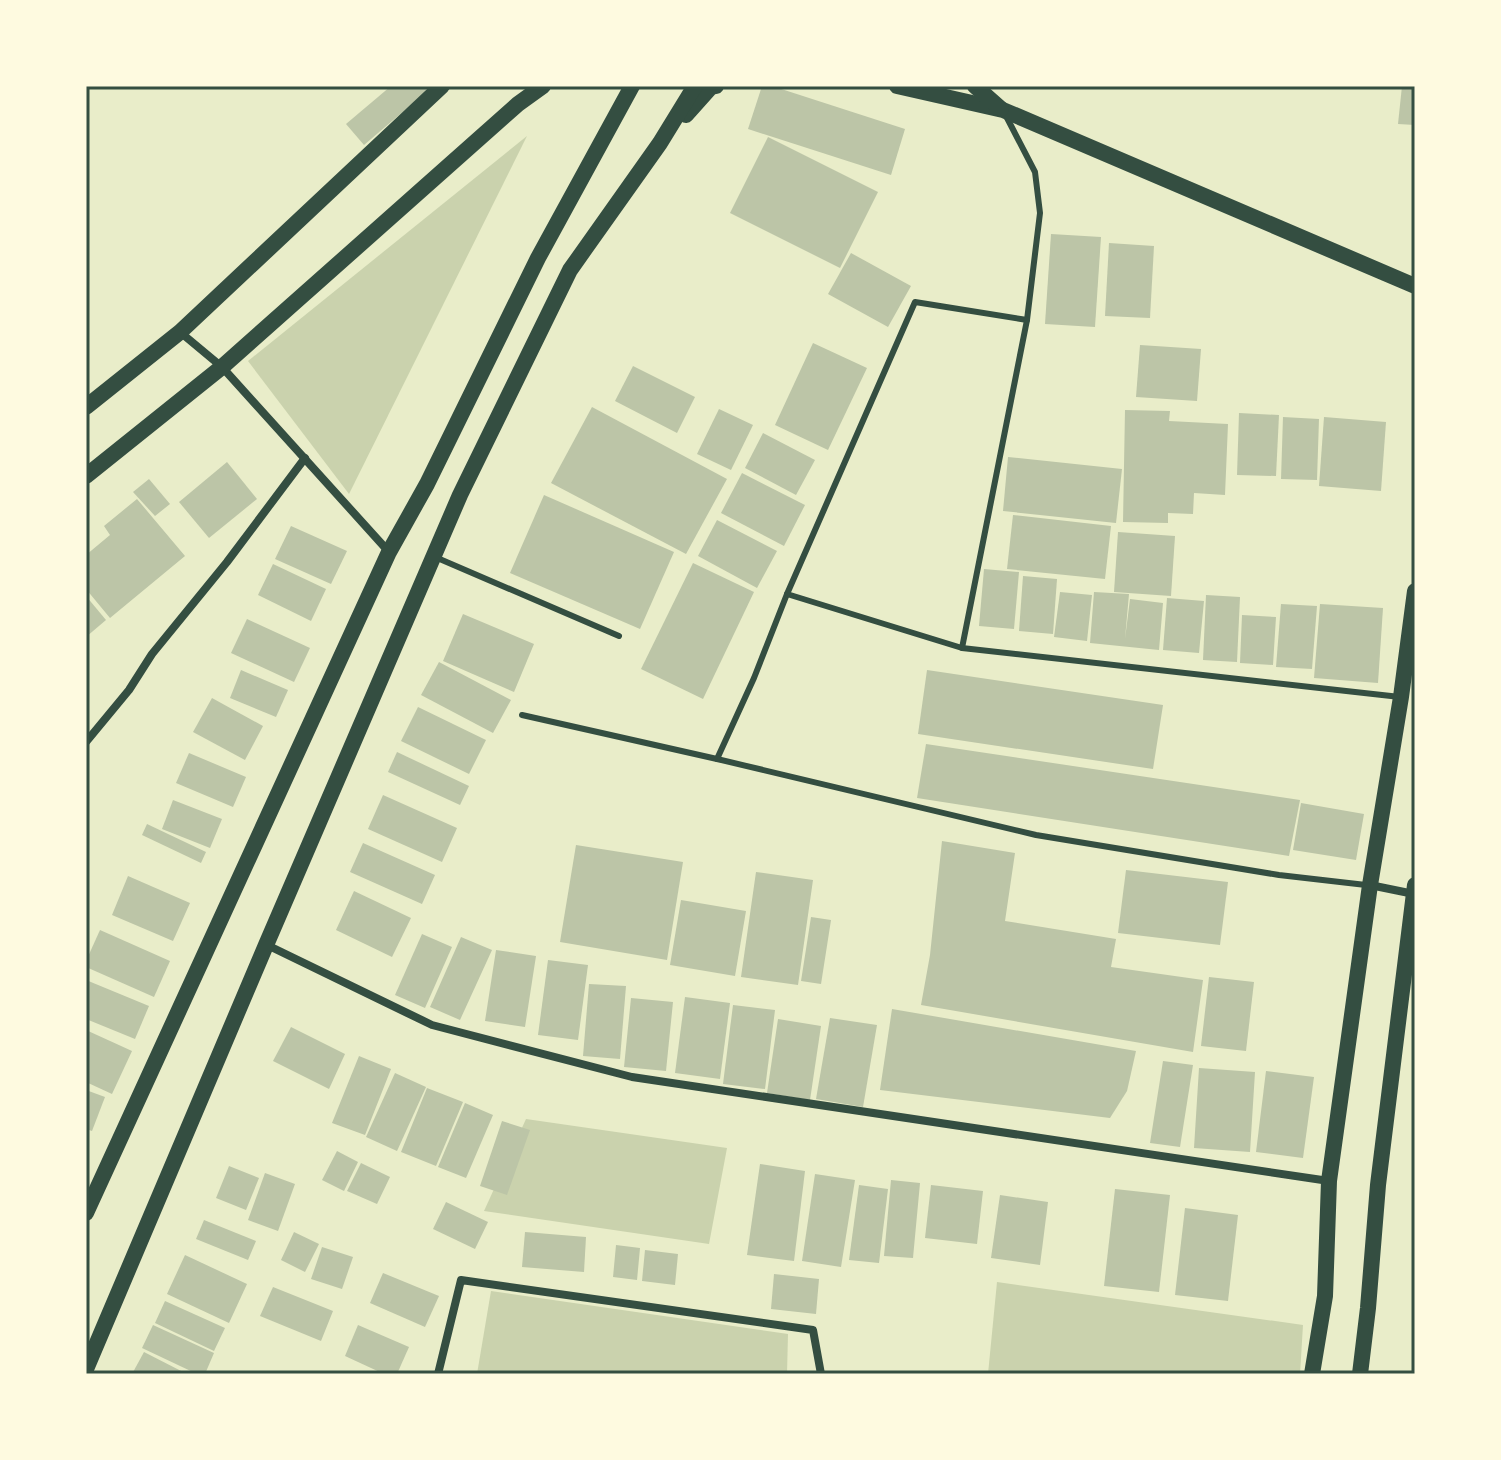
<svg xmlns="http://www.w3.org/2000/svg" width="1501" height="1460" font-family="'Nunito Sans',sans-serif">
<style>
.green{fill:#cad2ad}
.building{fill:#bcc5a7}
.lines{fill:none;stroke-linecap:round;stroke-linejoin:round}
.service{stroke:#344e41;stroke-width:6}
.minor{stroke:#344e41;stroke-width:8}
.secondary{stroke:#344e41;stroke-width:16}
.neatline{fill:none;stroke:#344e41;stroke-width:3}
</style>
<rect width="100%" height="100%" fill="#e9edc9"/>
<!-- green -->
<g class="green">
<polygon points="527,136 349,494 248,361"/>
<polygon points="526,1119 727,1148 709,1244 484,1211"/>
<polygon points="997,1282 1303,1325 1300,1374 988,1374"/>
<polygon points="491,1291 788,1334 787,1374 477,1374"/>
</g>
<!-- building -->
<g class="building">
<polygon points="391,86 433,86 364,145 346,124"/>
<polygon points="762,86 772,86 905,129 891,175 748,129"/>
<polygon points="1402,86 1415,86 1415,125 1398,124"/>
<polygon points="768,137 878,192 840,268 730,213"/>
<polygon points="1051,234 1101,237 1095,327 1045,324"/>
<polygon points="1109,243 1154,246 1150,318 1105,316"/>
<polygon points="851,253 911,286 888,327 828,294"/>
<polygon points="813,343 867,368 828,450 775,425"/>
<polygon points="1140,345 1201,349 1197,401 1136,397"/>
<polygon points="633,366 695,397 677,433 615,401"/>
<polygon points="592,407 727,479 686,554 551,483"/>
<polygon points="719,409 753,425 731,470 697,454"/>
<polygon points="1125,410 1170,411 1169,421 1228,424 1225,495 1194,493 1193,514 1168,513 1168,523 1123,522"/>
<polygon points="1239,413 1279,415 1276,476 1237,475"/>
<polygon points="1283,417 1319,419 1317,480 1281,479"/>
<polygon points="1324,417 1386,422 1381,491 1319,486"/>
<polygon points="763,433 815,460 796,495 745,468"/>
<polygon points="1008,457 1122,469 1116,523 1003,511"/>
<polygon points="227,462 257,499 209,538 179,502"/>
<polygon points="742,473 805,505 784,546 721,513"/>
<polygon points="149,479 170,504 155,516 133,492"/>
<polygon points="544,495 674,552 640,629 510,573"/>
<polygon points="137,499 185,556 110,618 86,589 86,555 110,535 104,526"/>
<polygon points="1013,515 1111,526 1105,579 1007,569"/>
<polygon points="717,520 777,551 757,588 698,556"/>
<polygon points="291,526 347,551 331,584 275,559"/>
<polygon points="1118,532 1175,536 1171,596 1114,592"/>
<polygon points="693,563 754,592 703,699 641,669"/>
<polygon points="273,564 326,589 311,621 258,595"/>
<polygon points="984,569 1019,572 1014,629 979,626"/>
<polygon points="1023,576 1057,579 1053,634 1019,631"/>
<polygon points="1060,592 1092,595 1087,641 1054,637"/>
<polygon points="1094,592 1129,594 1125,639 1130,599 1163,603 1159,650 1090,643"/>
<polygon points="1206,595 1240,597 1237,662 1203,660"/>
<polygon points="86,596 106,620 86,637"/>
<polygon points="1167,598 1204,601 1199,653 1163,650"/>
<polygon points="1281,604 1317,606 1312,669 1276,667"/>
<polygon points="1320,604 1383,608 1378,683 1314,678"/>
<polygon points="463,614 534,644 514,692 443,661"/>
<polygon points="1242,615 1276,617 1273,665 1240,663"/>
<polygon points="247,619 310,648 294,682 231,653"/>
<polygon points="439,662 511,700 493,733 421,695"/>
<polygon points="241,670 288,690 276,717 230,698"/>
<polygon points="927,670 1163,705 1153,769 918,734"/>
<polygon points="212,698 263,726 245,760 193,732"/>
<polygon points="418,707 486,740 469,774 401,741"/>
<polygon points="926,744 1300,800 1289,856 917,798"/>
<polygon points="397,752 469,786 460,805 388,772"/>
<polygon points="189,753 246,777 233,807 176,783"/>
<polygon points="383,795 457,828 442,862 368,829"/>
<polygon points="173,800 222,819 210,848 162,829"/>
<polygon points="1301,803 1364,814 1356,860 1293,850"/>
<polygon points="147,824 206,852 201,863 142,835"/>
<polygon points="942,841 1015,853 1005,921 1116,939 1111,967 1203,980 1193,1052 921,1005 930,955"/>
<polygon points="363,843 435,875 422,904 350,872"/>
<polygon points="576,845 683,862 667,960 560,942"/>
<polygon points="1126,870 1228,882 1220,945 1118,933"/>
<polygon points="756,872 813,880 798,985 741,977"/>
<polygon points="128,876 190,903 173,941 112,915"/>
<polygon points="354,891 411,918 392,957 336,930"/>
<polygon points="681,900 746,911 735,976 670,965"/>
<polygon points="811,917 831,920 821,984 801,981"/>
<polygon points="100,930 170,961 154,997 86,967 86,961"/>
<polygon points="422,934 452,947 425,1008 395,995"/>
<polygon points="461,937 492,950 460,1020 430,1007"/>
<polygon points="496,950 536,956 525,1027 485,1021"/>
<polygon points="548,960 588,965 578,1040 538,1035"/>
<polygon points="1209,977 1254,982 1246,1051 1201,1046"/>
<polygon points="86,980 149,1006 135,1039 86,1019"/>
<polygon points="589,984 626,986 620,1059 583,1056"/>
<polygon points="685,997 730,1003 720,1079 675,1073"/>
<polygon points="631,998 673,1002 666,1071 624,1067"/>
<polygon points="733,1005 775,1010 765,1089 723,1084"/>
<polygon points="892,1009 1136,1051 1127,1091 1110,1118 880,1090"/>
<polygon points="830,1018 877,1025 863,1107 816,1099"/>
<polygon points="778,1019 821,1026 810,1100 767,1093"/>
<polygon points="291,1027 345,1054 329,1089 273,1061"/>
<polygon points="86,1030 132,1051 112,1094 86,1082"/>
<polygon points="359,1056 391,1069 365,1135 332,1123"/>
<polygon points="1163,1061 1193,1065 1180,1147 1150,1143"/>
<polygon points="1199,1068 1255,1072 1250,1152 1194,1148"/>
<polygon points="1266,1071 1314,1077 1303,1158 1256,1152"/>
<polygon points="395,1073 426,1087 397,1151 366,1137"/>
<polygon points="427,1088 463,1102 436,1166 401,1152"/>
<polygon points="86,1090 105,1097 92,1131 86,1129"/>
<polygon points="465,1103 493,1115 466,1178 438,1167"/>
<polygon points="502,1121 530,1130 507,1195 480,1186"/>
<polygon points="337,1151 358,1162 344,1191 322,1180"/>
<polygon points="361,1163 390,1177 377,1204 347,1191"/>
<polygon points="760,1164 805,1171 794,1261 747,1255"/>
<polygon points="229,1166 259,1178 246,1210 216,1198"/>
<polygon points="265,1173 295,1184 278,1231 248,1220"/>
<polygon points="815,1174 855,1180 841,1267 802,1261"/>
<polygon points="891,1180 920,1183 913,1258 884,1256"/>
<polygon points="859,1185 888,1189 879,1263 849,1260"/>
<polygon points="931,1185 983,1191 977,1244 925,1238"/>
<polygon points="1115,1189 1170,1195 1159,1292 1104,1286"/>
<polygon points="1000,1195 1048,1202 1040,1265 991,1258"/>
<polygon points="446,1202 488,1222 475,1249 433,1229"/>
<polygon points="1185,1208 1238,1215 1228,1301 1175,1295"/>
<polygon points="204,1220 256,1241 248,1260 196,1239"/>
<polygon points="294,1232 319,1244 305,1272 281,1260"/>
<polygon points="525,1232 586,1237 584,1272 522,1267"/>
<polygon points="616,1245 640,1248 637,1280 613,1277"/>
<polygon points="322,1247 353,1257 342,1289 311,1279"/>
<polygon points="645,1250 678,1254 675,1285 642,1281"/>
<polygon points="185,1255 247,1284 229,1323 167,1294"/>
<polygon points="383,1273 439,1296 425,1327 370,1303"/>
<polygon points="774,1274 819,1279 816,1314 771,1309"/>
<polygon points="273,1287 333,1311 321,1341 260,1316"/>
<polygon points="165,1301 225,1328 214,1351 155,1323"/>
<polygon points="153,1325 214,1353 205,1374 197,1374 142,1348"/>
<polygon points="358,1325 409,1347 397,1374 384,1374 345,1356"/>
<polygon points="144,1352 187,1374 132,1374"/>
</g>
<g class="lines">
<!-- service -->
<g class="service">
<polyline points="435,557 619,636"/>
<polyline points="787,594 962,648 1400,697"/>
<polyline points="962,648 1027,320 1040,213 1035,172 1005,114"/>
<polyline points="522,715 717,759 1036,835 1279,875 1366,885"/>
<polyline points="717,759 754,678 787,594 915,302 1027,320"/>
</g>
<!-- minor -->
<g class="minor">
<polyline points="180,332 222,367 389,552"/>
<polyline points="86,742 129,690 152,654 227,562 305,458"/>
<polyline points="1370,885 1414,894"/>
<polyline points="267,945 432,1025 632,1077 1329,1181"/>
<polyline points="438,1374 461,1280 813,1330 821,1374"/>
</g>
<!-- secondary -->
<g class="secondary">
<polyline points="897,86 1003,110 1415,286"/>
<polyline points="975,86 1001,109"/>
<polyline points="686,115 711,87 716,86"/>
<polyline points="86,407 180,332 442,86"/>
<polyline points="86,476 222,367 518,104 543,86"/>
<polyline points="86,1213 389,552 427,484 538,258 632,86"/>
<polyline points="86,1369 266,945 460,495 570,270 660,143 695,86"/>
<polyline points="1312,1374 1325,1296 1329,1181 1370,885 1401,697 1415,591"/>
<polyline points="1360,1374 1368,1308 1378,1185 1415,885"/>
</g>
</g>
<!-- border -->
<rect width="1501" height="1460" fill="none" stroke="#fefae0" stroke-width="176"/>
<rect x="88" y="88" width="1325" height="1284" class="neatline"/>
</svg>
